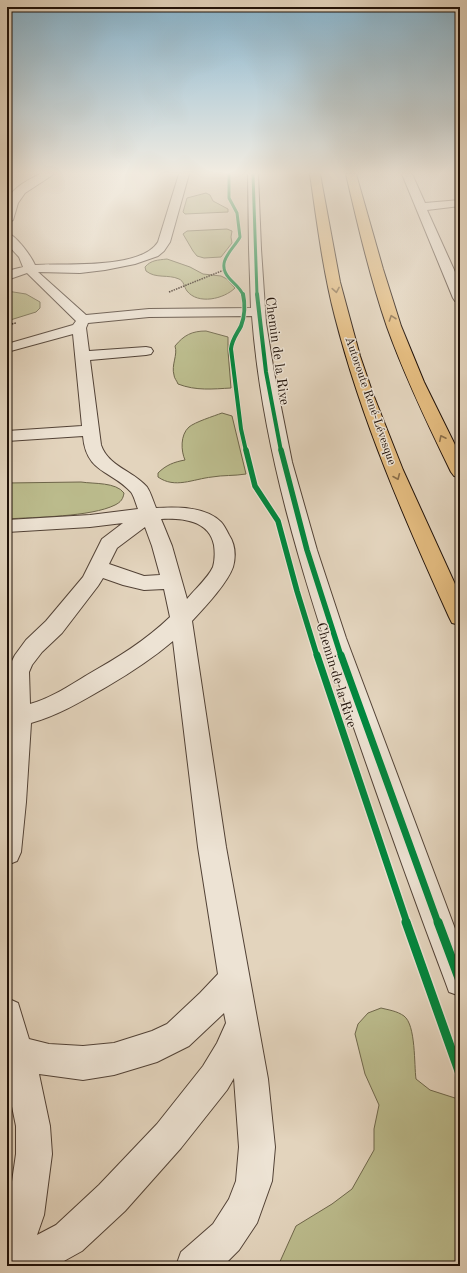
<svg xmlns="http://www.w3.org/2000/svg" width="467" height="1273" font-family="'Old Standard TT',serif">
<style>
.green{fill:#bbbb8c;stroke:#6e664a}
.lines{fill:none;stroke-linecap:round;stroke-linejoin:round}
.minor-casing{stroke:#524236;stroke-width:2}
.highway-casing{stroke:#211209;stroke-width:2}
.path{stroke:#211209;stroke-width:1.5;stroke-dasharray:1.5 1;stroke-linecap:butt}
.minor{fill:#ede3d4;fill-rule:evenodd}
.highway{fill:#e2ba7e;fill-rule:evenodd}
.cycleway-far4-casing{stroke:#ede3d4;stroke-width:4.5}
.cycleway-far3-casing{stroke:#ede3d4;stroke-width:5.5}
.cycleway-far2-casing{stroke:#ede3d4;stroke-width:8}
.cycleway-far1-casing{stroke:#ede3d4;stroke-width:10}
.cycleway-casing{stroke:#ede3d4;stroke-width:12}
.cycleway-far4{stroke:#00873e;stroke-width:3}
.cycleway-far3{stroke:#00873e;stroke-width:4}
.cycleway-far2{stroke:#00873e;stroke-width:5.5}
.cycleway-far1{stroke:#00873e;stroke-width:7}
.cycleway{stroke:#00873e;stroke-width:9}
.oneway{stroke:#8b6e49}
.labels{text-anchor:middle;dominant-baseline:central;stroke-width:3;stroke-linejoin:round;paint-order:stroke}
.far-street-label{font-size:12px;fill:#211209;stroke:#ede3d4}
.street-label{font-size:14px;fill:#211209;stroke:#ede3d4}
</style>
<rect width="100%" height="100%" fill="#e3d4bd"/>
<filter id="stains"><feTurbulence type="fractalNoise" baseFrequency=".005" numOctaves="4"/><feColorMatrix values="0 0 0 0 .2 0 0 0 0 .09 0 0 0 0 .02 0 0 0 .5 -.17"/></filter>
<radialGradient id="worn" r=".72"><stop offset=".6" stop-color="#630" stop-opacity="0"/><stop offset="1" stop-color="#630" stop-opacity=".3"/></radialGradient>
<!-- green -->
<g class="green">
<polygon points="206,193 210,195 213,201 228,209 228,212 185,214 183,212 187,198"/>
<polygon points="227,229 232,231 231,237 232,243 221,257 204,258 197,256 193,251 183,234 187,231"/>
<path d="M167,259L190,267L203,274L221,276L227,279L235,288C224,299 198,305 187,291C184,287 184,281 179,279C168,274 156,279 146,271L145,267C151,260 158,260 167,259Z"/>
<polygon points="7,291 26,294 40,302 40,308 36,312 7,321"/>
<path d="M206,331L228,337V351L231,388C213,389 196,391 178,384C177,381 174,378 174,375C171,365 178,355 175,346C184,335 192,331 206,331Z"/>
<path d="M222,413L232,416L246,474C234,476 223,475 212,477C193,479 175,489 158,477V473C166,465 174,462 185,460C181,451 180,435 189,427C195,422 214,416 222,413Z"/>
<path d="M81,482C94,484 116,482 124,493C123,499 121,502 115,505C91,517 35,517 7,519V483Z"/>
<path d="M381,1008C389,1010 397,1011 404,1016C416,1025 414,1065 416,1079L430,1090L458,1099L460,1106V1266H278L296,1226L332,1204L352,1189L374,1150V1129L379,1105L365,1074L355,1034L358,1024L368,1013Z"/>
</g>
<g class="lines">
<defs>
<g id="minor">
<path d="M40,174H54L25,193L18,203L13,220L7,223C7,217 6,210 7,204C9,189 28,180 40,174Z"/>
<path d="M179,174H189L170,242L164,251L158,256L135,264L105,270L80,273L38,272L86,315L149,309L251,308L249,249L248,174H258L261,249L266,323L274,372L292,462L317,550L346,638L460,942V996L449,992L445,981C410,888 377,795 345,702C303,577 262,448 252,316L149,317L88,323L86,328L89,351L146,347L151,348L153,351L151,354L146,355L90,360L101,445C109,467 132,470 147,487C151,493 153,501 156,508C176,507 205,506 221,522C224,525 227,531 229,535C235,544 236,556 233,567C227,584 204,608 192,621L226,847L268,1079L275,1147L272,1181L257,1223L239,1250L223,1266H176L181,1252L213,1224L229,1199L236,1181L239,1147L234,1078L227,1090L181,1148L125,1211L82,1251L55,1266H7V1216L16,1154V1126L7,1082V998L18,1003L29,1039L49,1044L83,1046L114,1043L152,1031L167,1024L200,993L218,974L198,847L173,641C153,658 130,673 108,686C82,701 59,715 31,723L26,802L21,852L17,861L7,865V671L15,655L26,640L46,621L83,577L102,539L123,523L90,527L7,532V520L90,515L138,509C136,504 134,496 131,492C111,470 86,473 83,436L7,441V431L82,426L73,334L7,352V344L73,325L76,321L27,273L7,280V271L23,267L19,257L7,244V233C16,235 31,256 35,265C63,263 141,270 158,242ZM161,519C182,518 209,520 214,545C215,552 215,560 213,567C208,578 195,589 187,599L172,546ZM145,527L152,546L160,575L144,576L109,564L117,548ZM103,578L123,585L144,590L164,589L170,617C145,641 117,658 87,675C69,686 51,698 30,704L29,672L32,665L42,652L62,633L98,586ZM224,1013L226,1023L217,1043L203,1066L157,1124L99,1185L56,1225L37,1235L44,1215L52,1154L50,1126L39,1074L83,1080L114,1075L157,1062L189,1046Z"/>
<polygon points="402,174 412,174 425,203 460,200 460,206 427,210 460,283 460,302 455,301 453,298"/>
</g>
<g id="highway">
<path d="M310,174H320L340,282L360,356L373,394L403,470L460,595V625L452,623L449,617C405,520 362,422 335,317C323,271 317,222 310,174Z"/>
<path d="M346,174H356L383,269L401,326L424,382L460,455V477L454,476L451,472C428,425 405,377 387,327C370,277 358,226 346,174Z"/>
</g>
</defs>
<!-- minor casing -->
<use href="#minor" class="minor-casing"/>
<!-- highway casing -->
<use href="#highway" class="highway-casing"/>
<!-- path -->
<g class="path">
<polyline points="169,292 224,270"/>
<polyline points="7,325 16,323"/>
</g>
<!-- minor -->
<use href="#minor" class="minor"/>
<!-- highway -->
<use href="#highway" class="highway"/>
<defs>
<g id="cycleway-far4">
<path d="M229,174V198L237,213L240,237C233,250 215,262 229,278C234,284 240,287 243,295"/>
<polyline points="253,174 257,295"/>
</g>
<g id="cycleway-far3">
<path d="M243,294C245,303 245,316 241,326C237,334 232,339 231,349L241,429L246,451"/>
<polyline points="257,294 266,372 281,451"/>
</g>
<g id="cycleway-far2">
<polyline points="246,450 255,486 278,521 297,591 317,656"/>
<polyline points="281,450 307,550 341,656"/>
</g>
<g id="cycleway-far1">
<polyline points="317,655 407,923"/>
<polyline points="341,655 438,923"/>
</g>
<g id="cycleway">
<polyline points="406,922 460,1074"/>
<polyline points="438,922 460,981"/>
</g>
</defs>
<!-- cycleway-far4 casing -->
<use href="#cycleway-far4" class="cycleway-far4-casing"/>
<!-- cycleway-far3 casing -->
<use href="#cycleway-far3" class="cycleway-far3-casing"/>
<!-- cycleway-far2 casing -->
<use href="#cycleway-far2" class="cycleway-far2-casing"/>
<!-- cycleway-far1 casing -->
<use href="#cycleway-far1" class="cycleway-far1-casing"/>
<!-- cycleway casing -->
<use href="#cycleway" class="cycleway-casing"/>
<!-- cycleway-far4 -->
<use href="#cycleway-far4" class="cycleway-far4"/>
<!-- cycleway-far3 -->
<use href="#cycleway-far3" class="cycleway-far3"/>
<!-- cycleway-far2 -->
<use href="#cycleway-far2" class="cycleway-far2"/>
<!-- cycleway-far1 -->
<use href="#cycleway-far1" class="cycleway-far1"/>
<!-- cycleway -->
<use href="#cycleway" class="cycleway"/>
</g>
<!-- one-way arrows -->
<defs><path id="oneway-chevron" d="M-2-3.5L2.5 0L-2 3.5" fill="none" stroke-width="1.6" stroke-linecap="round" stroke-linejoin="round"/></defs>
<g class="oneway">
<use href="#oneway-chevron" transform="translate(336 290) rotate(80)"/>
<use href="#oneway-chevron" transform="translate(392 318) rotate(-109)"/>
<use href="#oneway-chevron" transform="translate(442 438) rotate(-116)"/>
<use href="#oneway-chevron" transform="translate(397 477) rotate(67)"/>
</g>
<!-- sky -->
<linearGradient id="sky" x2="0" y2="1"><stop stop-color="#87b6d1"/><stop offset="0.49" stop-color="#f2ece1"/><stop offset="1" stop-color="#f2ece1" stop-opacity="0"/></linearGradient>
<rect width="467" height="353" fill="url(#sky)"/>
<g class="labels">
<!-- far-street labels -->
<g class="far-street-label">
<text transform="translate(370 401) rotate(71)">Autoroute René-Lévesque</text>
</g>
<!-- street labels -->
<g class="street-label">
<text transform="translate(277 351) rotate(82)">Chemin de la Rive</text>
<text transform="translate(336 675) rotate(73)">Chemin de la Rive</text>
</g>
</g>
<!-- margin -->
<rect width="467" height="1273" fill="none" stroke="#e3d4bd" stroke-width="24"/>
<rect x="8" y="8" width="451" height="1257" fill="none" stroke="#211209" stroke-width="2"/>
<rect x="12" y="12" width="443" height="1249" fill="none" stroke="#211209"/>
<rect width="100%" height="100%" filter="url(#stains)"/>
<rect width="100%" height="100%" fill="url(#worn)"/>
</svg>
